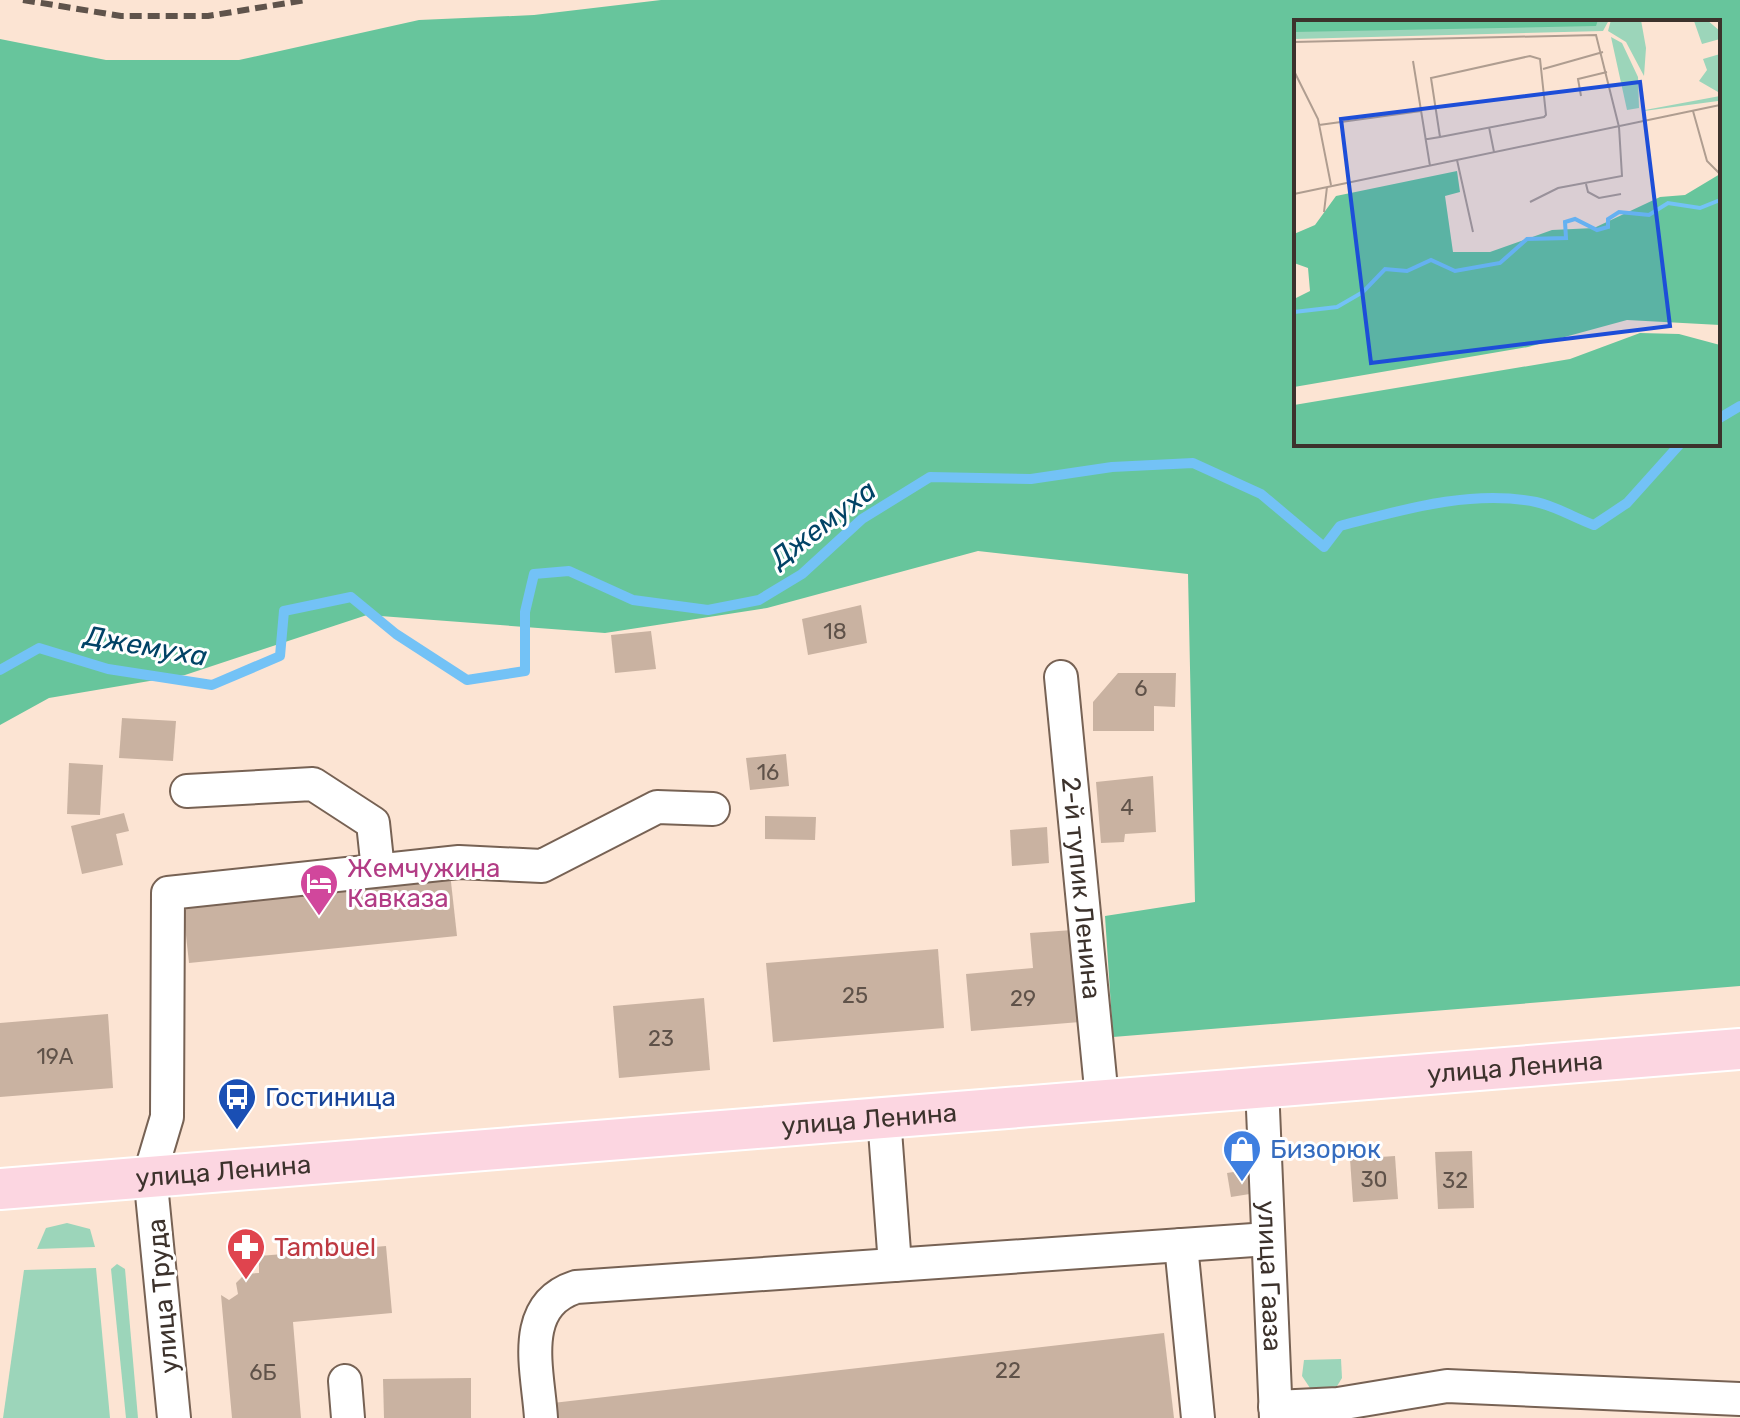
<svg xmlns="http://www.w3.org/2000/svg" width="1740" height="1418" font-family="Rubik,sans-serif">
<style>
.green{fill:#9cd5ba}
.forest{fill:#67c59c;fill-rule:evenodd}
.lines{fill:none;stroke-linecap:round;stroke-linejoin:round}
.stream{stroke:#73c2f6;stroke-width:10}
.building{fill:#c9b2a1}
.minor-casing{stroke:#776254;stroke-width:36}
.major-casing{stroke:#fff;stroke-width:44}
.minor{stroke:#fff;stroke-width:32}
.major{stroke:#fcd6e1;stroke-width:40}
.rail{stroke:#5f534b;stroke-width:6;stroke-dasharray:12 6;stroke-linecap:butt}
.labels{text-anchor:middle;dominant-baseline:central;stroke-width:6;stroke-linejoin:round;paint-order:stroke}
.number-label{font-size:22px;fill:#5f5249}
.hotel-label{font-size:26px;fill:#b23c85;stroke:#fff;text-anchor:start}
.street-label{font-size:26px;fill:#3c322c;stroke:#fff}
.transit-label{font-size:26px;fill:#164399;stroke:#fff;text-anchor:start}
.shop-label{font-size:26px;fill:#366cbe;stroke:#fff;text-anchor:start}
.health-label{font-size:26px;fill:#be3a42;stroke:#fff;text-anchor:start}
.water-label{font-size:28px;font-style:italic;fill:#014366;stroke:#fff}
.inset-river{fill:none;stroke:#73c2f6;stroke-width:4}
.inset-road{fill:none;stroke:#af9d90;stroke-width:2}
.view{fill:#1d4ed8;fill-opacity:0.15;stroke:#1d4ed8;stroke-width:4}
.inset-edge{fill:none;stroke:#3c322c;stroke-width:4}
</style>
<rect width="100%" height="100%" fill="#fce4d3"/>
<!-- green -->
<g class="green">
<polygon points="67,1223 90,1229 95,1247 37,1249 46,1228"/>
<polygon points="117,1264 125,1269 138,1418 126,1418 111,1269"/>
<polygon points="96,1268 110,1418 3,1418 24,1270"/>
<polygon points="1341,1359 1342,1378 1334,1391 1312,1391 1302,1376 1304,1360"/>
</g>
<!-- forest -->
<path class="forest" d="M661,0H1740V986L1113,1037L1105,916L1195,902L1188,574L978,551L767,608L605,633L367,615L185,675L49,698L0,725V39L106,60H239L419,20L534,15ZM1296,22H1718V444H1296Z"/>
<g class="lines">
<!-- stream -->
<g class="stream">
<polyline points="1718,419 1740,406"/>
<path d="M0,670L39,648L108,669L212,685L280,656L284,611L351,597L396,634L467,680L525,671V612L534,574L569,571L633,600L708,610L759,600L802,574L862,519L930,477L1031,479L1112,467L1193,463L1261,494L1324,547L1340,526C1402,510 1471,489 1536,502C1555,506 1575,518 1594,525L1627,503L1680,444"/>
</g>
</g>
<!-- building -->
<g class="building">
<polygon points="861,605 867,643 808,655 802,619"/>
<polygon points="651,631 656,669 615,673 611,635"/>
<polygon points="1118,673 1176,673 1175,707 1154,706 1154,731 1093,731 1093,702"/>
<polygon points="122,718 176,721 173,761 119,758"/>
<polygon points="786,754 789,786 750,790 746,758"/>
<polygon points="69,763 103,765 100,815 67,814"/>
<polygon points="1153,776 1156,832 1125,834 1124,842 1101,843 1096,782"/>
<polygon points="124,813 129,831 116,834 123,865 82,874 71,826"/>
<polygon points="765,816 816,817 815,840 765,839"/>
<polygon points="1047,827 1049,863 1012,866 1010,830"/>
<polygon points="450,873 457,936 189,963 182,899"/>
<polygon points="1073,930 1080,1022 971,1031 966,974 1033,968 1030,933"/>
<polygon points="938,949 944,1028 773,1042 766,963"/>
<polygon points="704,998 710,1070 619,1078 613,1006"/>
<polygon points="108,1014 113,1088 0,1097 0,1023"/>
<polygon points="1472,1151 1474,1208 1438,1209 1435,1152"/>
<polygon points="1395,1156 1398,1199 1353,1202 1350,1159"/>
<polygon points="1253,1169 1256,1193 1231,1197 1227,1173"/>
<polygon points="371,1241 374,1247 386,1246 392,1313 293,1322 301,1418 232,1418 221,1295 229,1300 238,1294 236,1283 245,1274 259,1273 259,1256 320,1251 320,1243"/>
<polygon points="1164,1333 1174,1418 546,1418 544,1404"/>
<polygon points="471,1378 471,1418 384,1418 383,1379"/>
</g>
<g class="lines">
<defs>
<g id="minor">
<path id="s1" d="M1061,677L1102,1099"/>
<polyline points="187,791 313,784 373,823 378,870"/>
<path id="s2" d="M1262,1086L1276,1418"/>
<polyline points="884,1117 895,1265"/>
<polyline points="1181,1245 1198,1418"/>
<polyline points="345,1381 348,1418"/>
<polyline points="1275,1407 1338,1404 1447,1386 1740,1399"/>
<polyline points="174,1418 150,1174 167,1117 168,893 459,862 542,866 657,807 713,809"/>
<path d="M541,1418C538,1370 518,1306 576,1287L1268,1239"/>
</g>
<g id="major">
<path id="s3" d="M0,1189L1740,1049"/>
</g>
</defs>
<!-- minor casing -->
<use href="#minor" class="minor-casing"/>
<!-- major casing -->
<use href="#major" class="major-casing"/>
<!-- minor -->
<use href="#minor" class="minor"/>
<!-- major -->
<use href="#major" class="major"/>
<!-- rail -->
<polyline class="rail" points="23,0 121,16 208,16 306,0"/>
</g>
<!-- icons -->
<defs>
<symbol id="hotel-pin" viewBox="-11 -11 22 30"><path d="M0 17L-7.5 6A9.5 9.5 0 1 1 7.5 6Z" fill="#d1479c" stroke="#fff"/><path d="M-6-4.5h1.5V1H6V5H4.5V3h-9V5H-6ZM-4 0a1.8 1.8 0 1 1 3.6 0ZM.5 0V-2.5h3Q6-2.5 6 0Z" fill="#fff"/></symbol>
<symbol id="bus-pin" viewBox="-11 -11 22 30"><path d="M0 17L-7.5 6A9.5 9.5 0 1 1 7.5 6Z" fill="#1a4fb4" stroke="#fff"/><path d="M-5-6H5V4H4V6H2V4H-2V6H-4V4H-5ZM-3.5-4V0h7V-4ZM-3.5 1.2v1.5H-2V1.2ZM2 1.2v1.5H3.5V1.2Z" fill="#fff"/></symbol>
<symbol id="shop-pin" viewBox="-11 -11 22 30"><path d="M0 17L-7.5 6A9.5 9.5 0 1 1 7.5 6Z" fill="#3f7fe0" stroke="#fff"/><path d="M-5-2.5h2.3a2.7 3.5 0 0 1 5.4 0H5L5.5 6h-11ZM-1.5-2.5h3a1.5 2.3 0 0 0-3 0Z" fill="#fff"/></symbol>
<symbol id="pharmacy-pin" viewBox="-11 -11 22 30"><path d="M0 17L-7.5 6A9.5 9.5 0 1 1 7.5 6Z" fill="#e0444e" stroke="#fff"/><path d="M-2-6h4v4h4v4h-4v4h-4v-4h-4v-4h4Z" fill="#fff"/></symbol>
</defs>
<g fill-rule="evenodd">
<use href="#hotel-pin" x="297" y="861" width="44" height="60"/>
<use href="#bus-pin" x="215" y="1075" width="44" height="60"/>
<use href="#shop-pin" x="1220" y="1127" width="44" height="60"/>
<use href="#pharmacy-pin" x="224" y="1225" width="44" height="60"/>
</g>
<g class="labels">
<!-- number labels -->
<g class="number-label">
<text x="835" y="631">18</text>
<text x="1141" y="688">6</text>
<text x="768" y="772">16</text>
<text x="1127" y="807">4</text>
<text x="855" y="995">25</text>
<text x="1023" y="998">29</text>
<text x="661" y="1038">23</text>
<text x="55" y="1056">19А</text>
<text x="1374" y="1179">30</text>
<text x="1455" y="1180">32</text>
<text x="1008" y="1370">22</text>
<text x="263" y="1372">6Б</text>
</g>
<!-- hotel labels -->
<g class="hotel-label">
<text x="347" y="868">Жемчужина<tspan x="347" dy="30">Кавказа</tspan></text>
</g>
<!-- street labels -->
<g class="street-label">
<text stroke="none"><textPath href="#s1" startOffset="212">2-й тупик Ленина</textPath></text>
<text stroke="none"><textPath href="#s3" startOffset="1520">улица Ленина</textPath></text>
<text stroke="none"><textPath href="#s3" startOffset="872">улица Ленина</textPath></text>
<text stroke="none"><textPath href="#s3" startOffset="224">улица Ленина</textPath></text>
<text stroke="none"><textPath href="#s2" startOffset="190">улица Гааза</textPath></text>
<text transform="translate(163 1296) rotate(-95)">улица Труда</text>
</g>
<!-- transit labels -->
<g class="transit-label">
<text x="265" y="1097">Гостиница</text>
</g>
<!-- shop labels -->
<g class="shop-label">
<text x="1270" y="1149">Бизорюк</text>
</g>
<!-- health labels -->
<g class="health-label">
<text x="274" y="1247">Tambuel</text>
</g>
<!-- water labels -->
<g class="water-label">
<text transform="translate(823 524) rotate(-37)">Джемуха</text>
<text transform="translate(146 646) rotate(10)">Джемуха</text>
</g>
</g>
<!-- overview -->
<g transform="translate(1294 20)">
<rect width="426" height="426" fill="#fce4d3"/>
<path d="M0,0H315L309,11L0,19ZM317,0H347L352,28L350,56L332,22L314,11ZM413,0L426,11V19L408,24L400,1ZM317,17L328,23L344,57L345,88L333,90ZM426,34V71L424,72L405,61L413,50L409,39ZM426,76L424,81L350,91L351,90Z" fill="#9cd5ba"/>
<path d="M0,0H304L302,6L0,12ZM163,151L166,172L151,176L159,232H196L258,210L300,208L366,177L391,175L426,154V305L333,300L234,327L0,367V279L16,271L14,248L0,243V214L21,205L42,176ZM346,313L385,314L426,325V426H0V385L276,339Z" fill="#67c59c"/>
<path class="inset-river" d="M0,292L43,287L69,272L91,249L113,251L137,240L161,251L206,243L233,219L272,218L271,202L281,199L303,210L314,207V199L325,192L355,195L374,183L406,188L426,180"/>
<path class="inset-road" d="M0,22L302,15L325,107L328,156L264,168L236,182M119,41L136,146M249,49L309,32M0,51L24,99L37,165M287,76L284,59L313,52M399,91L413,141L426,154M25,105L127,91M195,107L200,132M132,119H134L146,117L250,97L252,95L246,39L236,36L137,58L146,117M163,140L179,212M292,164L294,172L305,178L327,174M0,174L426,85M30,192L33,167"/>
<path class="view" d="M346,62L376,306L77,343L47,99Z"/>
<rect width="426" height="426" class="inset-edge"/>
</g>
</svg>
